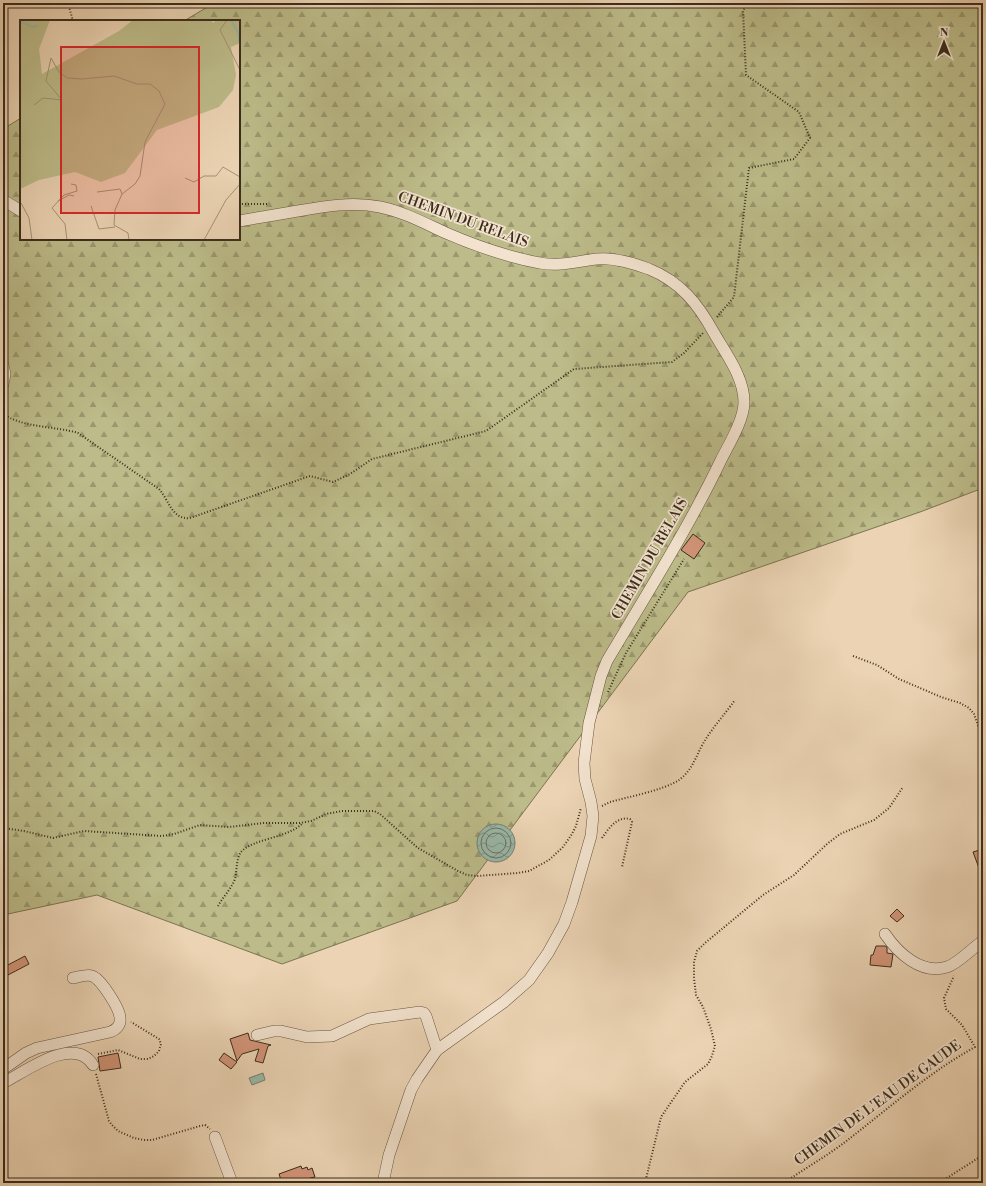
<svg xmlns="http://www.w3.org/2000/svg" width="986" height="1186" font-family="'Libre Bodoni',serif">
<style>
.forest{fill:url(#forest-firs);stroke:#7c7452}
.water{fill:url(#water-waves);stroke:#738071}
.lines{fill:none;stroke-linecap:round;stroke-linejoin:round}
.shore{stroke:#6a7262;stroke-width:1}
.building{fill:#d29478;stroke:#3b2d1c}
.minor-casing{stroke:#675642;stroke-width:12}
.path{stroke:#3b2d1c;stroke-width:2;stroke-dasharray:1 2;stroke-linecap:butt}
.minor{stroke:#f2e2ce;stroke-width:11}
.labels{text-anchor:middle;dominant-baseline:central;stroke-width:3.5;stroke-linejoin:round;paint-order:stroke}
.street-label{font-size:14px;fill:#3b2d1c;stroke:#f2e2ce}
.inset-river{fill:none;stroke:#99b8a9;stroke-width:2}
.inset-road{fill:none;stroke:#a59177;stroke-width:1}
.view{fill:#d62828;fill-opacity:0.15;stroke:#d62828;stroke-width:2}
.inset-edge{fill:none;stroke:#3b2d1c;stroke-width:2}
</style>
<defs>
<pattern id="forest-firs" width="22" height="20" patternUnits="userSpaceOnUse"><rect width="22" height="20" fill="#bcbb89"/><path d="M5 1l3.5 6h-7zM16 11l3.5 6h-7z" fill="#9a986f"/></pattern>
<pattern id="water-waves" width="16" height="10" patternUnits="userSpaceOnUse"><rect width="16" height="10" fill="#99b8a9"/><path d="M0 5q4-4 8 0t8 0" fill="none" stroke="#7e9689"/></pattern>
</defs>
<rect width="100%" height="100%" fill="#ebd3b3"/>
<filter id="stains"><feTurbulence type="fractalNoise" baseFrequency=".005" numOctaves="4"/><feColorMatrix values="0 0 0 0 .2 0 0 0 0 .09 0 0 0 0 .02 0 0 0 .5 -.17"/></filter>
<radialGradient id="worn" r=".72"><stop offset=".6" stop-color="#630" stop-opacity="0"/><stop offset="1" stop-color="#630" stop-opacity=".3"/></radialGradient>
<!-- forest -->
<polygon class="forest" points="214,3 983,3 983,488 920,512 688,592 457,901 282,964 97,895 3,915 3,129 21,118 21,239 239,239 239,21 184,21"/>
<!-- water -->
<g class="water">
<circle cx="496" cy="843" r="19"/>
<polygon points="263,1073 265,1080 252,1085 249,1078"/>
</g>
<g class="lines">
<!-- shore -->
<g class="shore">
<circle cx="496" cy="843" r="15"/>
<circle cx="496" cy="843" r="10"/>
</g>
</g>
<!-- building -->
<g class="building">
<polygon points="693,534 705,543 694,559 681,550"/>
<polygon points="983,849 983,876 982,876 973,852"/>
<polygon points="897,909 904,916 897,922 890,916"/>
<polygon points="876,946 885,946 887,947 887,953 893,954 891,967 870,965 871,955 873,955"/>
<polygon points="25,956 29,964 8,975 4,967"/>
<polygon points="248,1033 250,1040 271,1045 268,1046 263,1063 255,1061 259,1049 242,1054 237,1061 230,1039"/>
<polygon points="118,1053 121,1068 100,1071 98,1057"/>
<polygon points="224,1053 237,1062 231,1069 219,1060"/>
<polygon points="301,1166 302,1169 307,1167 308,1170 312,1168 315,1177 310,1178 311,1181 303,1183 282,1183 279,1174"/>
</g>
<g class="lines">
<defs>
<g id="minor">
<polyline points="3,200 21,211"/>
<path d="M239,221C257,218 274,215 292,212C321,207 351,201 380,207C404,212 424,223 446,233C476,246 508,257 540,263C559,267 578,261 597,259C614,257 633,263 649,269C681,282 698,304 714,333C726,354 744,377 744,402C744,420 729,444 721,460C688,529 646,595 607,661L601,676L589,723L584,763L585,779L591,802L593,816L591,836L572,902L564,924L548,953L529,980L504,1002L437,1050L417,1079L411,1090L389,1155L383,1183"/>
<polyline points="3,365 5,374 3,384"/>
<path d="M885,934C898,953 921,975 947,967C959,963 972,948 983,941"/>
<polyline points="257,1035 274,1031 281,1031 307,1037 332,1036 369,1019 420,1012 424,1013 426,1016 437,1050"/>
<path d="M3,1069L26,1053L37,1048L110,1032C116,1030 121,1025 120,1018C120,1009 101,979 92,976C87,974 79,977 73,978"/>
<path d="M3,1083C25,1072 74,1034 93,1065"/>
<polyline points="215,1137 232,1183"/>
</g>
</defs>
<!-- minor casing -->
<use href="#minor" class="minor-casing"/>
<!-- path -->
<g class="path">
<polyline points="68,3 73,21"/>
<polyline points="239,204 269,204"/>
<polyline points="717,317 734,297 749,168 794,159 810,138 799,112 746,75 743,11 747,3"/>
<path d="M3,413C20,428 56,426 78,433L159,489C169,500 172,520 190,518L310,476L333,482L350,474L372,459L486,431L574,369L672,362L684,353L703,333"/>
<polyline points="853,656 877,665 899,679 941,697 960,703 969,708 974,714 983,740"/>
<polyline points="608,692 626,653 684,559"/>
<path d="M602,806L610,802C628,797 664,790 679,780C693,770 696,755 704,742C713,727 725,714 735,700"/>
<polyline points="3,828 24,831 53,838 84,831 162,836 174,834 200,825 229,827 264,823 300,823 311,821 326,814 342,811 374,811 380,814 418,848 458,871 467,875 477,876 518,873 529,871 549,860 563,847 572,834 576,826 581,808"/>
<path d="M602,838C609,828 617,816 630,819L632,822L622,867"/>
<path d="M218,906C223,897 231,889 235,879C237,871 236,859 241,852C254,838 286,839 303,823"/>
<polyline points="98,1054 118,1050 140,1059 148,1059 154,1056 159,1051 161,1044 159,1039 131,1022"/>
<polyline points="96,1074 109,1121 112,1125 118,1131 134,1138 144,1140 152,1140 200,1126 205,1125 210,1129"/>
<polyline points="645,1183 661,1117 685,1082 708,1064 712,1056 715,1046 711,1029 703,1007 696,995 694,978 694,962 697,951 705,943 763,895 794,875 827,844 840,834 874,820 889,808 903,787"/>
<path d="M784,1183C805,1168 829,1155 849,1139C890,1107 930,1072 975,1047L962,1025L946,1009L944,998L954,976"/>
<polyline points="939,1183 983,1155"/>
</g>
<!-- minor -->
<use href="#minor" class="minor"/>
</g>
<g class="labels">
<!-- street labels -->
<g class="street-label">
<text transform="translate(463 220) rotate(20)">CHEMIN DU RELAIS</text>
<text transform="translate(650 559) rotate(-60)">CHEMIN DU RELAIS</text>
<text transform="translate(878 1103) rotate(-36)">CHEMIN DE L'EAU DE GAUDE</text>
</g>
</g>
<!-- overview -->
<g transform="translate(20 20)">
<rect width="220" height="220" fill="#ebd3b3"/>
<path d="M0,0H30L19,29L22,54L99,11L113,0H191L193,3L196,0H220V23L211,27L216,55L213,70L199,87L137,110L105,153L81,162L55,152L19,160L0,169Z" fill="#bcbb89"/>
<path class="inset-river" d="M211,0L218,12L220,24M0,1L12,7L18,6"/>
<path class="inset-road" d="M207,0L200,10L220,50M14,85L23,78L42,80L26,61L31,38L39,52L47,58L62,59L94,56L117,64H130L139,71L145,84L125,122L120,156L115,164L102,174L95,190L94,205L108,213L109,220M165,158L174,162L184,156H196L203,147L220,157M77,172L100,169L102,174M38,181L49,175L54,176M1,183L9,198L12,220M71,186L79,209L95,207M47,220L45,204L32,188L44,175L57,171L56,165L51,164M184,220L206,180L220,164"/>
<path class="view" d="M41,27H179V193H41Z"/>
<rect width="220" height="220" class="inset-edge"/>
</g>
<!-- margin -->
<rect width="986" height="1186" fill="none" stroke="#ebd3b3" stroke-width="16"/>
<rect x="4" y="4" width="978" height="1178" fill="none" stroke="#3b2d1c" stroke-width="2"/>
<rect x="8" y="8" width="970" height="1170" fill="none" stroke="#3b2d1c"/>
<!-- north arrow -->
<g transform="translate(944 42)" stroke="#f2e2ce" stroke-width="3" paint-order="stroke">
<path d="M0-3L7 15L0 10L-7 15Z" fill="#3b2d1c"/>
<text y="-6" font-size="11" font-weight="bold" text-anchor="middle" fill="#3b2d1c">N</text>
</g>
<rect width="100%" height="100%" filter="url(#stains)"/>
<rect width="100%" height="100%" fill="url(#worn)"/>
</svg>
